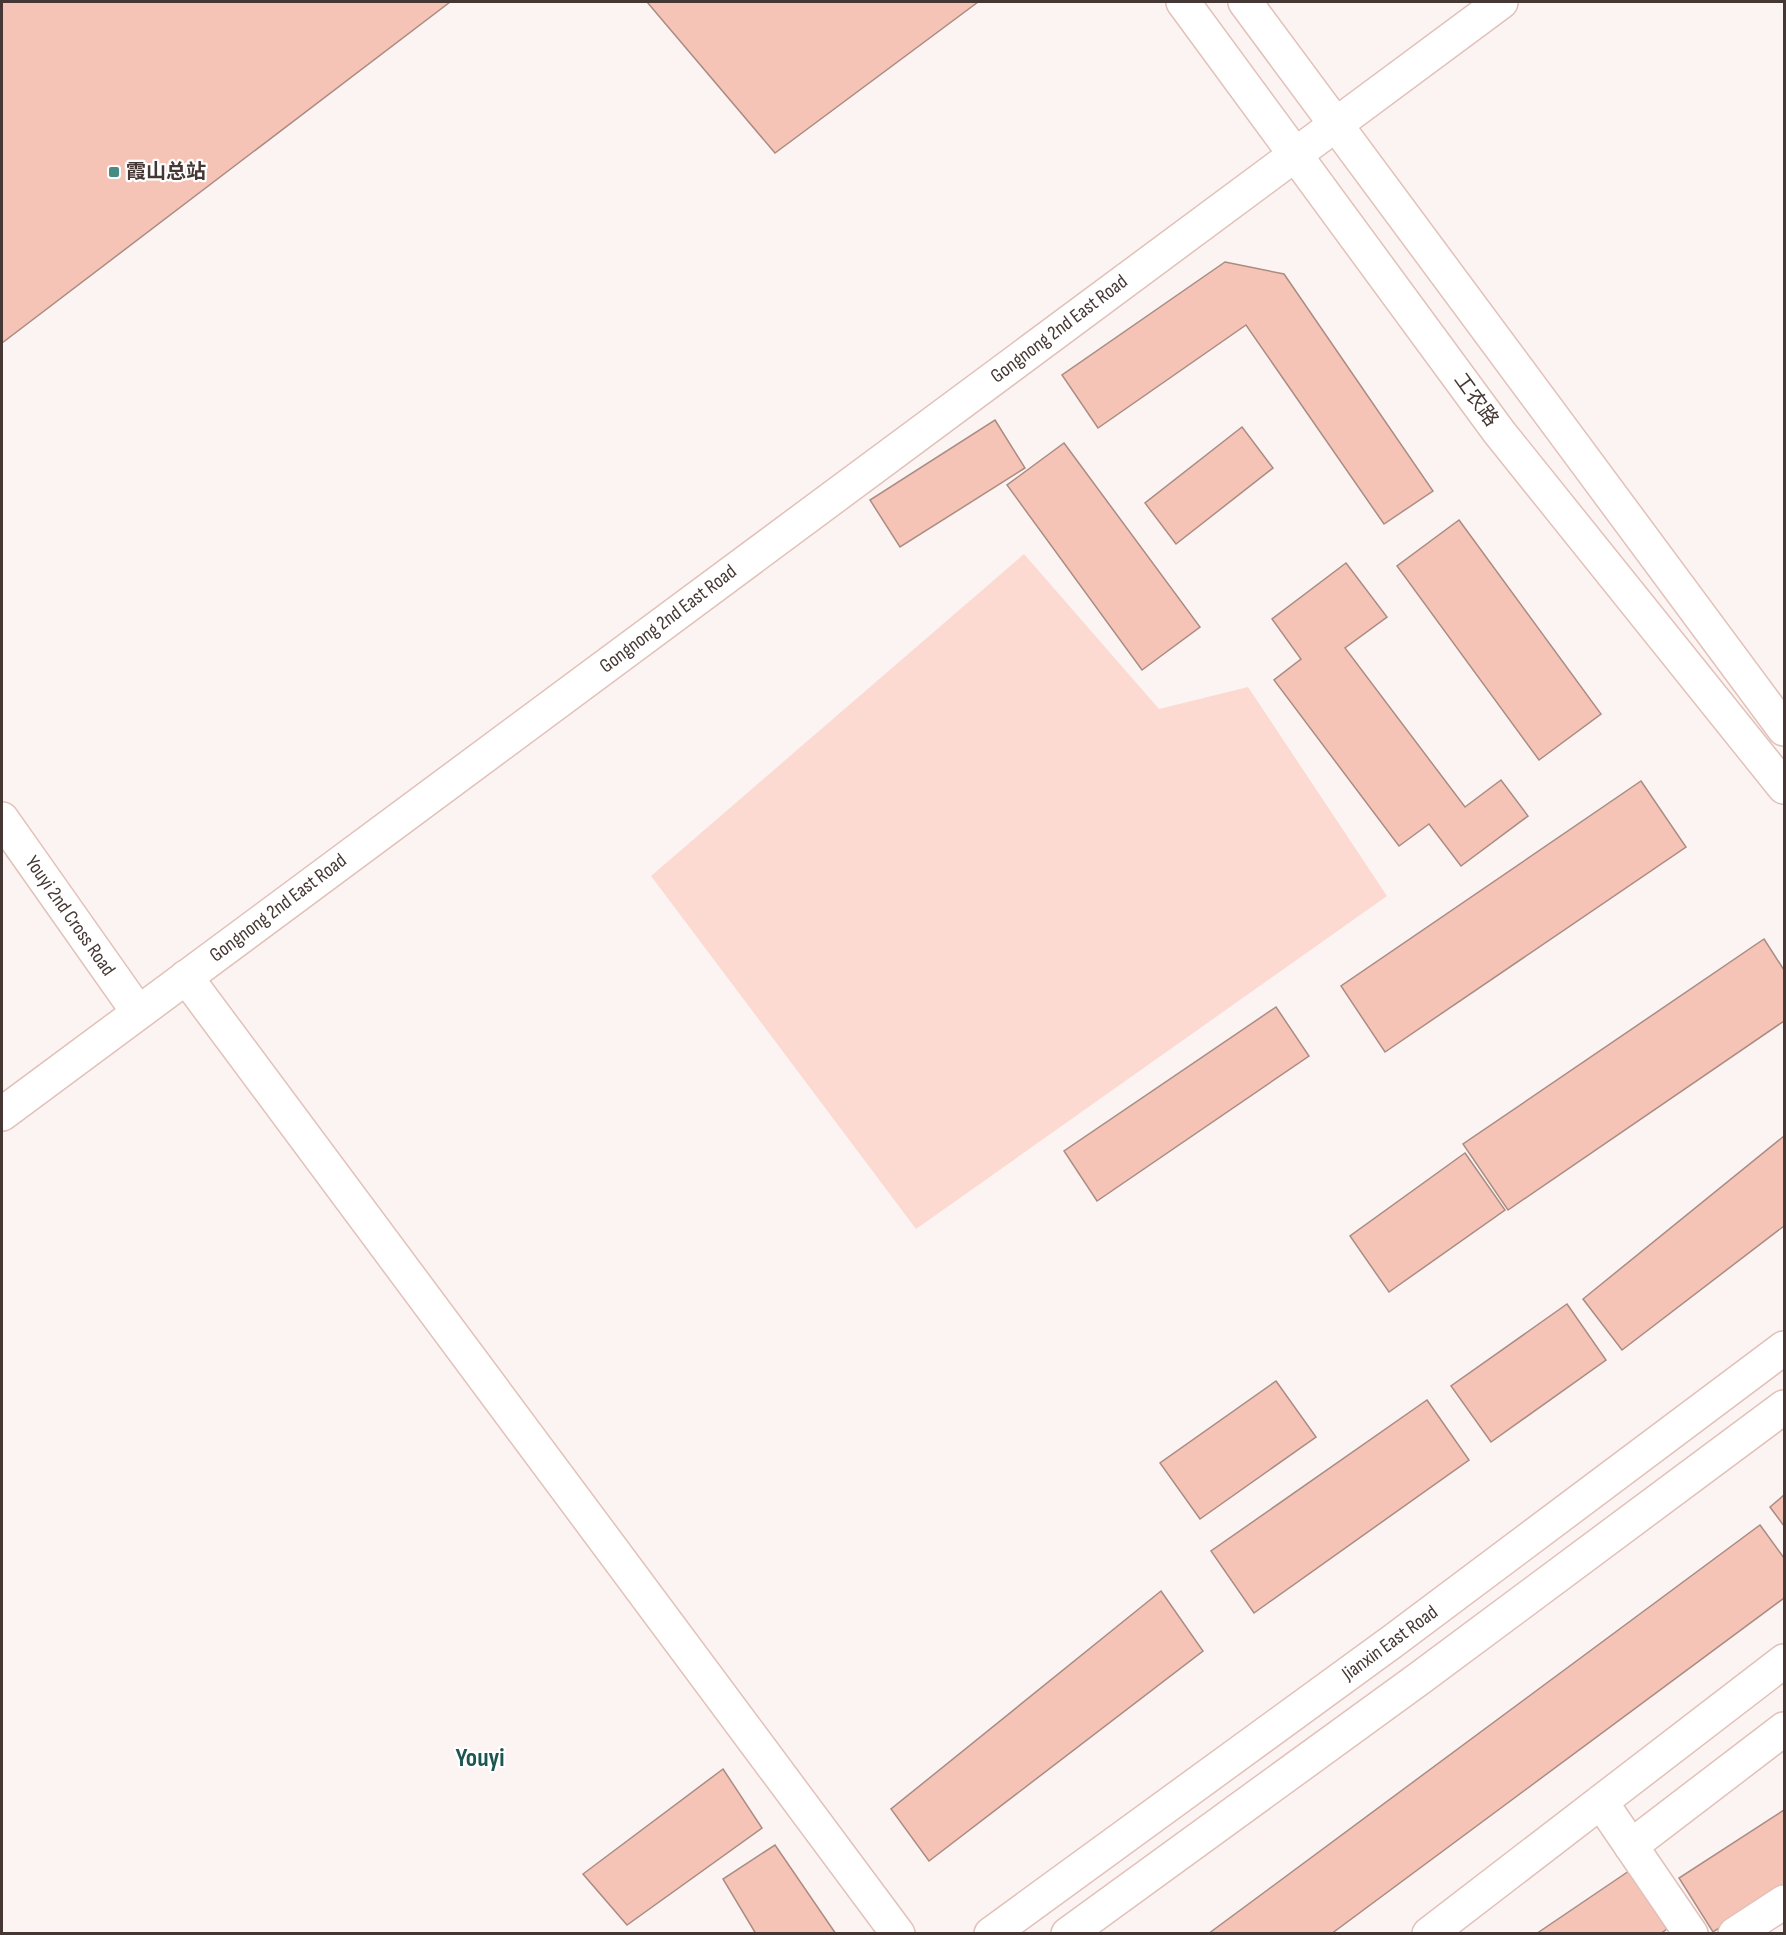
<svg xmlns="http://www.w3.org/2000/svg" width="1786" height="1935" font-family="'Sofia Sans Condensed','Noto Sans SC',sans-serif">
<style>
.grass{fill:#fddad1}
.building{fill:#f5c4b7;stroke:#ab8c83;stroke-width:1.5}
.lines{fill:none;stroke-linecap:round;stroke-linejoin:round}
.minor-casing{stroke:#e2c1b8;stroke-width:36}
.tertiary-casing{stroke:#e2c1b8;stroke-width:36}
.minor{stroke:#fff;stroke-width:33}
.tertiary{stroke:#fff;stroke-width:33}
.poi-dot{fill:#468c83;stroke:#fff;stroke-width:2}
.labels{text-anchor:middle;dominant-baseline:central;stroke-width:4.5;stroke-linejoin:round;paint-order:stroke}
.poi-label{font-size:20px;font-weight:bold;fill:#453834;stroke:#fff;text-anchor:start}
.street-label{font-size:20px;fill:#453834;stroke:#fff}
.district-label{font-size:26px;font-weight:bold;fill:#1d5650;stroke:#fff}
</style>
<rect width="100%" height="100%" fill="#fbf4f2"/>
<!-- grass -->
<polygon class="grass" points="1024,554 1159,709 1248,687 1387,896 916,1229 651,876"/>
<!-- building -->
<g class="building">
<polygon points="2,2 450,2 2,343"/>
<polygon points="647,2 978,2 775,153"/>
<polygon points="1225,262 1284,274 1433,491 1384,524 1246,325 1098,428 1062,375"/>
<polygon points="995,420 1025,468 900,547 870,500"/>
<polygon points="1242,427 1273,468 1176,544 1145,503"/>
<polygon points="1064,443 1200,627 1142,670 1007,485"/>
<polygon points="1459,520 1601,714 1539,760 1397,566"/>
<polygon points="1346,563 1387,617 1345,648 1465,807 1501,780 1528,816 1461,866 1429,824 1399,846 1274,680 1301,659 1272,619"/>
<polygon points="1641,781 1686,847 1385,1052 1341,986"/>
<polygon points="1764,939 1784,970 1784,1021 1508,1210 1463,1144"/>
<polygon points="1276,1007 1309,1056 1097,1201 1064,1151"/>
<polygon points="1784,1136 1784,1226 1622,1350 1583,1299"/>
<polygon points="1465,1153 1505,1210 1389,1292 1350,1236"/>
<polygon points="1567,1304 1606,1360 1491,1442 1451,1386"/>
<polygon points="1276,1381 1316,1437 1200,1519 1160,1463"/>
<polygon points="1427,1400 1469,1460 1254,1613 1211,1551"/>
<polygon points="1784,1495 1784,1526 1770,1507"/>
<polygon points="1760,1525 1784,1558 1784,1598 1331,1934 1208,1934"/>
<polygon points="1161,1591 1203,1651 929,1861 891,1809"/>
<polygon points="723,1769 762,1828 627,1925 583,1874"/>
<polygon points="1784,1810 1784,1886 1713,1932 1679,1878"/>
<polygon points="775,1845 836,1934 756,1934 723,1879"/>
<polygon points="1629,1871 1667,1929 1660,1934 1536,1934"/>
</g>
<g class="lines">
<defs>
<g id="minor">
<polyline points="2,819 138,1012"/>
<polyline points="186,977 898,1934"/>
<polyline points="2,1114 1501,2"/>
<polyline points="1601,1802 1691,1934"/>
<polyline points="1631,1846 1784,1729"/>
<polyline points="1429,1934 1784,1661"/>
<polyline points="1735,1934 1784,1902"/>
</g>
<g id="tertiary">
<polyline points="1183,2 1499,432 1784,787"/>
<polyline points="1245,2 1784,729"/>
<polyline points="991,1934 1393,1641 1784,1348"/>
<polyline points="1068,1934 1420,1678 1784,1407"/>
</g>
</defs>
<!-- minor casing -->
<use href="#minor" class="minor-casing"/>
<!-- tertiary casing -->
<use href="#tertiary" class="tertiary-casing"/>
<!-- minor -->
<use href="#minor" class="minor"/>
<!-- tertiary -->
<use href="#tertiary" class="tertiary"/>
</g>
<!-- markers -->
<rect class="poi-dot" x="108" y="166" width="12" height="12" rx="3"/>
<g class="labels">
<!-- poi labels -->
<g class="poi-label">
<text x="126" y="172">霞山总站</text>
</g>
<!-- street labels -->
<g class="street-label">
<text transform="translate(1059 329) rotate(-37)">Gongnong 2nd East Road</text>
<text transform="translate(1476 400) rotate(54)">工农路</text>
<text transform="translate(668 619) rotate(-37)">Gongnong 2nd East Road</text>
<text transform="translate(278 908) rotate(-37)">Gongnong 2nd East Road</text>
<text transform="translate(70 916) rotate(55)">Youyi 2nd Cross Road</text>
<text transform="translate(1390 1643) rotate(-36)">Jianxin East Road</text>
</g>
<!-- district labels -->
<g class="district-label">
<text x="480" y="1758">Youyi</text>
</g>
</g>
<!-- border -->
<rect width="1786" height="1935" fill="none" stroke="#453834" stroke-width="6"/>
</svg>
